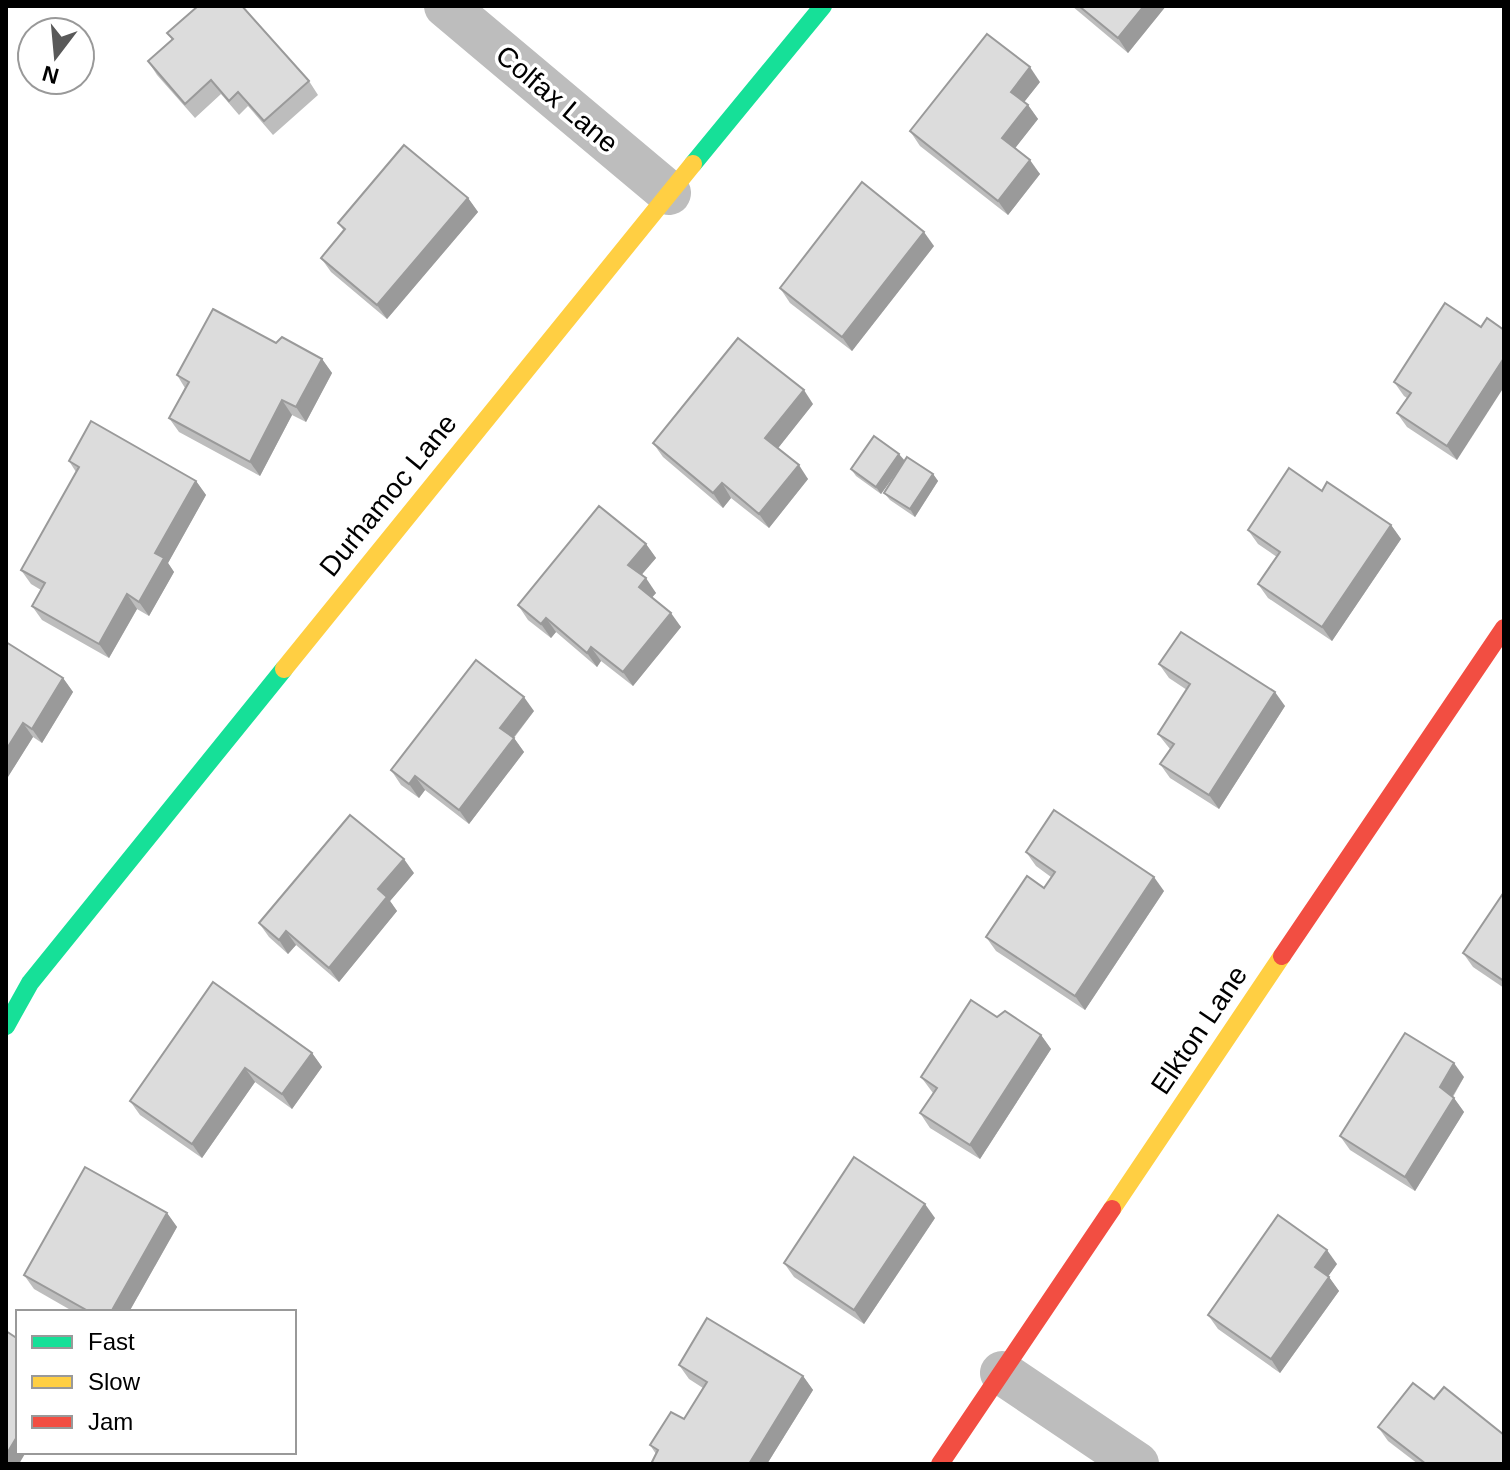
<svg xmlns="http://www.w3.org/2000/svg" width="1510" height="1470" font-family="Arial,sans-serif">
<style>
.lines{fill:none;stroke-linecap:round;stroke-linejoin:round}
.street{stroke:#bdbdbd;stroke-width:44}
.fast{stroke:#16e098;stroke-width:18}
.slow{stroke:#ffcf43;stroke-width:18}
.jam{stroke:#f24e42;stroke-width:18}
.wall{fill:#bdbdbd}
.shaded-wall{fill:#9a9a9a}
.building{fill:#dcdcdc;stroke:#9a9a9a;stroke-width:2}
.labels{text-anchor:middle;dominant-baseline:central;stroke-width:7;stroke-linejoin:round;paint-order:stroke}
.street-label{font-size:28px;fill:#000;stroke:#fff}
</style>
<rect width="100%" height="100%" fill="#fff"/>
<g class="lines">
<!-- street -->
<g class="street">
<polyline points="446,6 669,193"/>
<polyline points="1002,1373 1137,1464"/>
</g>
<!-- fast -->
<g class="fast">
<polyline points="693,164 823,6"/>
<polyline points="6,1026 30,983 284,669"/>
</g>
<!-- slow -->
<g class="slow">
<polyline points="284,669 693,164"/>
<polyline points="1112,1209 1282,956"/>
</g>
<!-- jam -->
<g class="jam">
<polyline points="1282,956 1504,628"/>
<polyline points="940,1464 1112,1209"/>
</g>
</g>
<!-- wall -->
<g class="wall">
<polygon points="1072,6 1166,6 1128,53"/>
<polygon points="167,33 309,81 318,95 273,135 248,106 239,115 221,94 195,118 157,75 148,61 172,39"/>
<polygon points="1040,82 1024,102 1028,105 1038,119 1015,148 1040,174 1008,215 920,146 910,131"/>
<polygon points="468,198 478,212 387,319 331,272 321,258 344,231 338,223"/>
<polygon points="934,246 852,351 790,303 780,288"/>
<polygon points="1481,327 1457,460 1407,427 1397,413 1407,398 1404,396 1394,382"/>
<polygon points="276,343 322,359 332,373 306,422 292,415 260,476 179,432 169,418 185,388 177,375"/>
<polygon points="813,404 778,448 808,479 769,528 731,498 723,508 663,457 653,443"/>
<polygon points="69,461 196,481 206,495 168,563 174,572 149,616 137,609 109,658 42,620 32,606 41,590 31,584 21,570 76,472"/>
<polygon points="904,461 933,474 938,481 915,517 890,500 884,493 903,463 881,494 856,476 851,469"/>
<polygon points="1322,491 1391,525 1401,539 1332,641 1268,598 1258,584 1277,557 1258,544 1248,530"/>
<polygon points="646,544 656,558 641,575 656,593 652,597 681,627 633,686 601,661 597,667 556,632 551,638 528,620 518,605"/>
<polygon points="6,642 63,678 73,692 42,743 33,737 6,780"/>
<polygon points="1159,664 1285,706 1219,809 1170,778 1160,764 1170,749 1158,734 1187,690 1169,678"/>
<polygon points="534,711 514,738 524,752 469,824 425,790 419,798 401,785 391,770"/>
<polygon points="1026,852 1164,891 1085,1010 996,951 986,937 1044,888 1051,877 1036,866"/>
<polygon points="414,873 390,901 397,911 339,982 296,945 288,954 269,937 259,923"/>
<polygon points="1504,892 1504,988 1473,967 1463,953"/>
<polygon points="213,982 312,1053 322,1067 292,1109 255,1082 202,1158 140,1115 130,1101"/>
<polygon points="997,1017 1041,1035 1051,1049 980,1159 930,1128 920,1113 933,1093 921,1077"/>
<polygon points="1464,1077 1453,1097 1464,1112 1415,1191 1350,1150 1340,1136"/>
<polygon points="167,1213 177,1227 129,1312 74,1312 34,1289 24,1275"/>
<polygon points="935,1218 864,1324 794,1277 784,1263"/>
<polygon points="1337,1264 1328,1276 1339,1291 1280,1373 1218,1329 1208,1315"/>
<polygon points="679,1365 803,1376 813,1390 767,1464 653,1464 652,1462 656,1454 650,1445 684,1419 703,1388 689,1379"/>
<polygon points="1378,1427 1504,1464 1418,1464 1388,1441"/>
</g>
<!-- shaded-wall -->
<g class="shaded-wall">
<polygon points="1144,6 1166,6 1128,53 1118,38"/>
<polygon points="1030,67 1040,82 1021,106 1011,92"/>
<polygon points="1028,105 1038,119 1012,152 1002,138"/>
<polygon points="1030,160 1040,174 1008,215 998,201"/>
<polygon points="468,198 478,212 387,319 377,305"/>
<polygon points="924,232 934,246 852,351 842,337"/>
<polygon points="1504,358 1504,387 1457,460 1447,446"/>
<polygon points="322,359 332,373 306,422 296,407"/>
<polygon points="804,390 813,404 775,452 765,438"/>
<polygon points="282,400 292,415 260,476 250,462"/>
<polygon points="899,454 905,461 881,494 876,487"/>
<polygon points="799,465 808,479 769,528 759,514"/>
<polygon points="933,474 938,481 915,517 910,509"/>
<polygon points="196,481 206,495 168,563 174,572 149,616 139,602 155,553"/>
<polygon points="722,483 731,498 723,508 713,493"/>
<polygon points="1391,525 1401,539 1332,641 1322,627"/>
<polygon points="646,544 656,558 638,579 628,565"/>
<polygon points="646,578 656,593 649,601 639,587"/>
<polygon points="127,594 137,609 109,658 99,644"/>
<polygon points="671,613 681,627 633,686 623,672"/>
<polygon points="546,618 556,632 551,638 541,624"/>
<polygon points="591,647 601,661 597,667 587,653"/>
<polygon points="63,678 73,692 42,743 32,729"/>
<polygon points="1275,692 1285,706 1219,809 1209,795"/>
<polygon points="524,697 534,711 510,742 500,728"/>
<polygon points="23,723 33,737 6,780 6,750"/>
<polygon points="514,738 524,752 469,824 459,810"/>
<polygon points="415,776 425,790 419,798 409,784"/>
<polygon points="404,859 414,873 390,901 397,911 339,982 329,968 378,889"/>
<polygon points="1154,877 1164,891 1085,1010 1075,996"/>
<polygon points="286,931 296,945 288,954 279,940"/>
<polygon points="1041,1035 1051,1049 980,1159 970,1145"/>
<polygon points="312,1053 322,1067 292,1109 282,1094"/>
<polygon points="1454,1063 1464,1077 1449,1102 1440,1087"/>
<polygon points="245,1068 255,1082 202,1158 192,1144"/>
<polygon points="1454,1098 1464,1112 1415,1191 1405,1177"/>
<polygon points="925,1204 935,1218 864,1324 854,1310"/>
<polygon points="167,1213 177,1227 129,1312 111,1312"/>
<polygon points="1327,1250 1337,1264 1325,1281 1315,1267"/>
<polygon points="1329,1277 1339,1291 1280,1373 1271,1359"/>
<polygon points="803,1376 813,1390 767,1464 749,1464"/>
<polygon points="18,1435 18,1452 26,1452 19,1464 6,1464 6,1455"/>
</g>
<!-- building -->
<g class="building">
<polygon points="198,6 242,6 309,81 264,121 238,92 229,101 211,80 185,104 148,61 173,39 167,33"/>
<polygon points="1079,6 1144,6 1118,38"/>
<polygon points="987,34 1030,67 1011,92 1028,105 1002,138 1030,160 998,201 910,131"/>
<polygon points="404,145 468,198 377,305 321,258 345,229 338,223"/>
<polygon points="862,182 924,232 842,337 780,288"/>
<polygon points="1445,303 1481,327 1487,318 1504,330 1504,358 1447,446 1397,413 1411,393 1394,382"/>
<polygon points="213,309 276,343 282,337 322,359 296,407 282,400 250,462 169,418 189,382 177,375"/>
<polygon points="738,338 804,390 765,438 799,465 759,514 722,483 713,493 653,443"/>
<polygon points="91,421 196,481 155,553 164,558 139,602 127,594 99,644 32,606 45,583 21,570 79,467 69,461"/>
<polygon points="874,436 899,454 876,487 851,469"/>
<polygon points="907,457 933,474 910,509 884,493"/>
<polygon points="1289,468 1322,491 1327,482 1391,525 1322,627 1258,584 1280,552 1248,530"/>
<polygon points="599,506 646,544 628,565 646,578 639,587 671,613 623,672 591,647 587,653 546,618 541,624 518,605"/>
<polygon points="1181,632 1275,692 1209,795 1160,764 1174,744 1158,734 1190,684 1159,664"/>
<polygon points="6,642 63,678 32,729 23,723 6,750"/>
<polygon points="476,660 524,697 500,728 514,738 459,810 415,776 409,784 391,770"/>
<polygon points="1054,810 1154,877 1075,996 986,937 1027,876 1044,888 1055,872 1026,852"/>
<polygon points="350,815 404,859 378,889 387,897 329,968 286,931 279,940 259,923"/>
<polygon points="1504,892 1504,981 1463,953"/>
<polygon points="213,982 312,1053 282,1094 245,1068 192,1144 130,1101"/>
<polygon points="971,1000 997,1017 1005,1011 1041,1035 970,1145 920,1113 937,1088 921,1077"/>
<polygon points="1405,1033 1454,1063 1440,1087 1454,1098 1405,1177 1340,1136"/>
<polygon points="854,1157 925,1204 854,1310 784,1263"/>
<polygon points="85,1167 167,1213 111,1312 90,1312 24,1275"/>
<polygon points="1278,1215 1327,1250 1315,1267 1329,1277 1271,1359 1208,1315"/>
<polygon points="707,1318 803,1376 749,1464 655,1464 652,1462 658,1450 650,1445 671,1412 684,1419 707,1382 679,1365"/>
<polygon points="6,1331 18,1339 18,1435 6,1455"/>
<polygon points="1413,1383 1434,1399 1444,1387 1504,1435 1504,1464 1426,1464 1378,1427"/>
</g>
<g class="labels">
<!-- street labels -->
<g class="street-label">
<text transform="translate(557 99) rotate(40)">Colfax Lane</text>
<text transform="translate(388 495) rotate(-51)">Durhamoc Lane</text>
<text transform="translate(1199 1030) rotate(-56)">Elkton Lane</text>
</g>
</g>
<!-- border -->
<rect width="1510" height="1470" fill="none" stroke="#000000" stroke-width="16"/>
<!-- legend -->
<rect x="16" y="1310" width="280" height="144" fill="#ffffff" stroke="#999999" stroke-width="2"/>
<rect x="32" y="1336" width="40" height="12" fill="#16e098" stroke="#999999" stroke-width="2"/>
<text x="88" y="1350" font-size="24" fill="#000000">Fast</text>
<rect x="32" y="1376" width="40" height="12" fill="#ffcf43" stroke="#999999" stroke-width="2"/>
<text x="88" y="1390" font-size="24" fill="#000000">Slow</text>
<rect x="32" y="1416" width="40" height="12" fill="#f24e42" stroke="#999999" stroke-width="2"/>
<text x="88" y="1430" font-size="24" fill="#000000">Jam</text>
<!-- north arrow -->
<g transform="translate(56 56) rotate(196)"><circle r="38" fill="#ffffff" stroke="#999999" stroke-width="2"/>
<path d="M0-6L14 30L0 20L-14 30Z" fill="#595959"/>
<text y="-12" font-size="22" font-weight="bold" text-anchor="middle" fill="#000000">N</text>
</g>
</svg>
